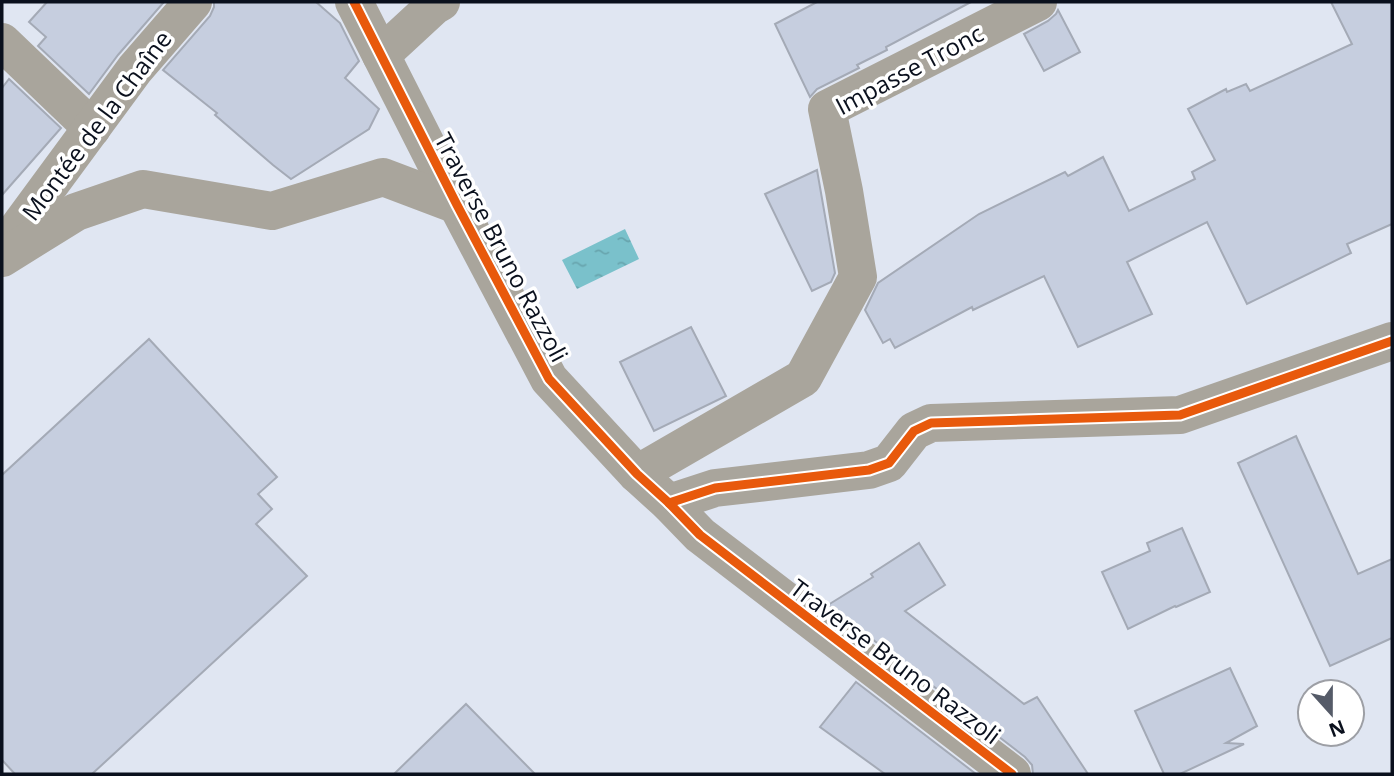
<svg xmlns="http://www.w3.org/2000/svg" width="1394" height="776" font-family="'Open Sans',sans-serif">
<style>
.water{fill:url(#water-ripples)}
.building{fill:#c6cedf;stroke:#a4aab6;stroke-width:2}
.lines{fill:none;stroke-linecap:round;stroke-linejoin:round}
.minor{stroke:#a9a59c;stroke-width:38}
.cycleway-casing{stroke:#fff;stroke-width:13}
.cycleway{stroke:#e8590c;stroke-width:9}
.labels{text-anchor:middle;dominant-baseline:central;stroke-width:7;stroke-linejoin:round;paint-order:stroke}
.street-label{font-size:24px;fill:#0a101d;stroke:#fff}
</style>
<defs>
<pattern id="water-ripples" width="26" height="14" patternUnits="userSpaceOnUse" patternTransform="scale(1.75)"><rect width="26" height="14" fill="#7ac1cb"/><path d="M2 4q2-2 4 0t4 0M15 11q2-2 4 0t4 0" fill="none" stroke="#68a5ae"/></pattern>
</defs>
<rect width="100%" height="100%" fill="#e0e6f2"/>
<!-- water -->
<polygon class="water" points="625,229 639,259 577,289 562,260"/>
<!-- building -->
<g class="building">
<polygon points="47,2 164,2 118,55 89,94 38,46 46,37 29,22"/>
<polygon points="214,2 316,2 340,23 359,61 345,78 379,109 369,129 291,179 273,165 215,115 217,113 163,70 210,16 214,7"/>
<polygon points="817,2 971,2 886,47 887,50 857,65 859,68 817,89 810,97 775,24"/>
<polygon points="1331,2 1392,2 1392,224 1347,244 1351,253 1247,304 1207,222 1127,262 1152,314 1078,347 1044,276 973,310 972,307 895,348 890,339 883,343 865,310 878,283 979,214 1065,172 1068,176 1103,157 1129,211 1195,179 1192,172 1215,160 1188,109 1226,89 1227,92 1246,84 1250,91 1352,44"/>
<polygon points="1058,10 1080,52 1044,71 1024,34 1048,21 1056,14"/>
<polygon points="9,79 61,128 2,195 2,88"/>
<polygon points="817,170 835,273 831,282 812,291 765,194"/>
<polygon points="691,327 726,396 654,431 620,362"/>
<polygon points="149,339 277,477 258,494 272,509 256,524 307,576 92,774 15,774 2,760 2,475"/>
<polygon points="1296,436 1358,574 1392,559 1392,638 1330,666 1238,463"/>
<polygon points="1182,528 1210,592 1176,607 1175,606 1128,629 1102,572 1150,551 1147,543"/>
<polygon points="919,543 945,585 905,611 1024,704 1037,697 1088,774 1033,774 1032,765 1025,757 828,605 873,577 871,574"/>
<polygon points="1230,668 1257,726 1226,743 1244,744 1180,774 1164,774 1135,711"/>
<polygon points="856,682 976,774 885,774 820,727"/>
<polygon points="466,704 535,774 394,774"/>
</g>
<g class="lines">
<!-- minor -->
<g class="minor">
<polyline points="354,2 457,205 549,379 637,474 669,503 700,535 1012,774"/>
<polyline points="2,42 92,128"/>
<polyline points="381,55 434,6 441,2"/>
<polyline points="4,247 135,69 193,2"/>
<polyline points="2,258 76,212 143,189 272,211 383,177 457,205"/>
<polyline points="637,474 803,378 858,277 844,191 827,109 1038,2"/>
<polyline points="669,503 715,488 869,470 889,463 914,431 931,423 1180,415 1392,341"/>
</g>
<defs>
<g id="cycleway">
<polyline points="354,2 457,205 549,379 637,474 669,503 700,535 1012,774"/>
<polyline points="669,503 715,488 869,470 889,463 914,431 931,423 1180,415 1392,341"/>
</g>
</defs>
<!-- cycleway casing -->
<use href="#cycleway" class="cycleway-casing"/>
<!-- cycleway -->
<use href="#cycleway" class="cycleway"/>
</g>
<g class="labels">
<!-- street labels -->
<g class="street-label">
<text transform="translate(909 69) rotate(-28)">Impasse Tronc</text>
<text transform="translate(96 125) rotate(-53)">Montée de la Chaîne</text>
<text transform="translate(502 247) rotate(62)">Traverse Bruno Razzoli</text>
<text transform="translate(896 661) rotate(37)">Traverse Bruno Razzoli</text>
</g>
</g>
<!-- border -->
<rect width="1394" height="776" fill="none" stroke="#0a101d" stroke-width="7"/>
<!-- north arrow -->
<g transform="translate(1331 713) rotate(159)"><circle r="33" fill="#ffffff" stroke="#9d9fa5" stroke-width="2"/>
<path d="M0-5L12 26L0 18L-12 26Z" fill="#555b68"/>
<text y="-10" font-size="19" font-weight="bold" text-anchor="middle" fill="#0a101d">N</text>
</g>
</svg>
